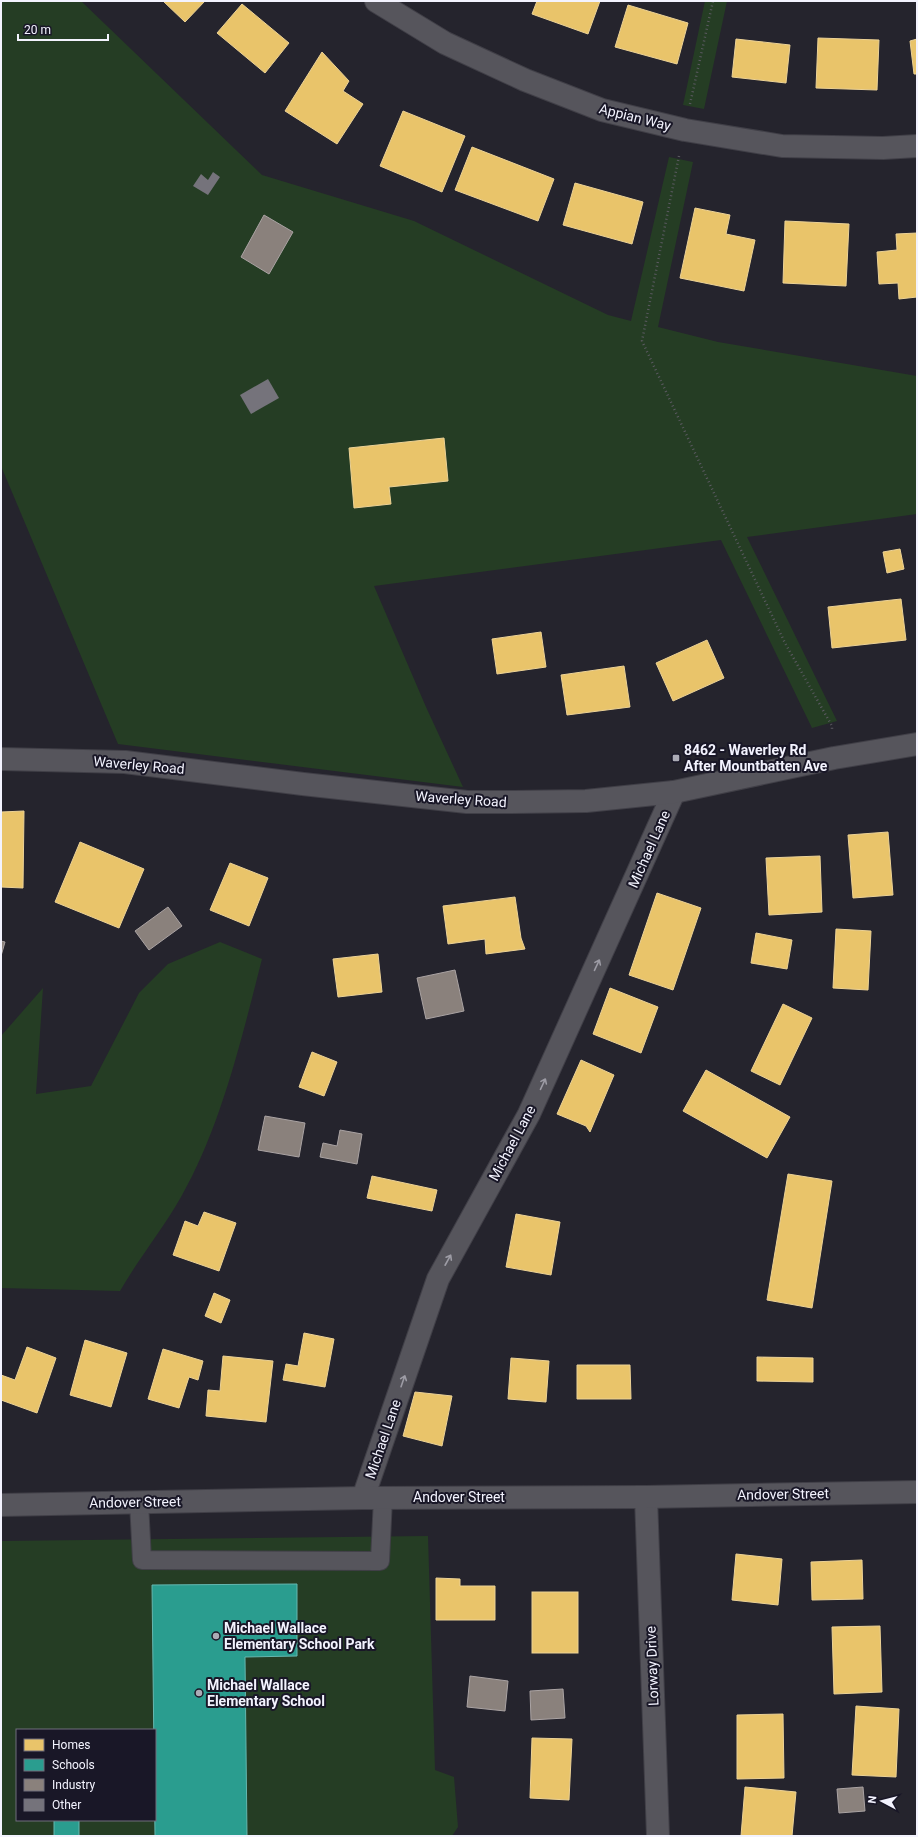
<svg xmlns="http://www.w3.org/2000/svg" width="918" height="1837" font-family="Roboto,sans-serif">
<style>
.green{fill:#253d24;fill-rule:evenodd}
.homes{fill:#e9c46a;stroke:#ecd296}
.schools{fill:#2a9d8f;stroke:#66b7b0}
.industry{fill:#8a817c;stroke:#aaa3a3}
.building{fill:#75737b}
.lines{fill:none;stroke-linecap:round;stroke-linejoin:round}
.lane-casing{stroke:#403f47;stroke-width:20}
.street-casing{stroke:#403f47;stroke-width:24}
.secondary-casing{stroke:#403f47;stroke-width:24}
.path{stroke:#5b5a61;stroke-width:2.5;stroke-dasharray:1 3;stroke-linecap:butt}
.lane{stroke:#56555c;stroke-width:18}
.street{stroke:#56555c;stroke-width:22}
.secondary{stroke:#56555c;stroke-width:22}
.oneway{stroke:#9d9ca5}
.poi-dot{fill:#ababb5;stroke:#191727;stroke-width:1.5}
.labels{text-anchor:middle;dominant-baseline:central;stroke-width:4;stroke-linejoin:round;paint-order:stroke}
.street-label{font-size:14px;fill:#f3f3fe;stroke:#191727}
.poi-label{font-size:14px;font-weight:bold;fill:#f3f3fe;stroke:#191727;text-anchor:start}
</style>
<rect width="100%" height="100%" fill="#25242d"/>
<!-- green -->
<g class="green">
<polygon points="1,1 81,1 262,175 414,221 608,315 631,321 669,157 693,162 658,327 718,342 917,376 917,514 747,537 837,721 812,728 721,540 374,586 426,707 463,787 118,744 1,466"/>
<polygon points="705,1 727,1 704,109 683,105"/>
<path d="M220,942L262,959C242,1037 221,1127 181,1197C163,1229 139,1258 120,1291L1,1288V1036L43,988L36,1094L91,1086L139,993L168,964Z"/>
<path d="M428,1536L435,1770L454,1777L458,1827L452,1836H1V1541ZM17,1730H155V1820H17Z"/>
</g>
<!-- homes -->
<g class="homes">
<polygon points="163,1 205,1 185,22"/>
<polygon points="537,1 600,1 588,34 532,14"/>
<polygon points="242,4 289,43 265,73 217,33"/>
<polygon points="628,5 688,23 677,64 615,47"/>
<polygon points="818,38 879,40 877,90 816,88"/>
<polygon points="736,39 790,45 786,83 732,77"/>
<polygon points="917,39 917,74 914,74 910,41"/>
<polygon points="322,52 349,81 343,91 363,104 337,144 285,111"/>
<polygon points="403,111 465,136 442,192 380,166"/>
<polygon points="472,147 554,179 538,221 455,190"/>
<polygon points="575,183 643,202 632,244 563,225"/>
<polygon points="695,208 730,215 726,234 755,240 744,291 680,278"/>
<polygon points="785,221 849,224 846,286 783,283"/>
<polygon points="917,233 917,297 899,299 898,283 879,284 877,252 897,250 896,234"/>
<polygon points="444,438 448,481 389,487 391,504 354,508 349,448"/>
<polygon points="900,549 904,569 887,573 883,552"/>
<polygon points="901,599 906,640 832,648 828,607"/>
<polygon points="541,632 546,667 497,674 492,639"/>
<polygon points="707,640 724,678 673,701 656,663"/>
<polygon points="624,666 630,707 567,715 561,675"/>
<polygon points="24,811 23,888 1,887 1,812"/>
<polygon points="888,832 893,895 853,898 848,835"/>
<polygon points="80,842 144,869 119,928 55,902"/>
<polygon points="820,856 822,912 769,915 766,858"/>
<polygon points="230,863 268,878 249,926 210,910"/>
<polygon points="657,893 701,908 673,990 629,975"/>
<polygon points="515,897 521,938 525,949 486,954 485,939 448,944 443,906"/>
<polygon points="836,929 871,931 868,990 833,988"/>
<polygon points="756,933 792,940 787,969 751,963"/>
<polygon points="378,954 382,992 338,997 333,959"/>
<polygon points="610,988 658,1007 641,1053 593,1034"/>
<polygon points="783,1004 812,1018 780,1085 751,1071"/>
<polygon points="312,1052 337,1062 324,1096 299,1087"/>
<polygon points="581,1060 614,1075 590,1132 586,1126 557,1114"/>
<polygon points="706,1070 790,1117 767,1158 683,1111"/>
<polygon points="788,1174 832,1181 812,1308 767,1300"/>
<polygon points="372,1176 437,1190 432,1211 367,1198"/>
<polygon points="204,1212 236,1223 219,1271 173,1255 185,1221 198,1226"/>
<polygon points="516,1214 560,1222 551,1275 506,1267"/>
<polygon points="214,1293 230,1300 221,1323 205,1316"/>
<polygon points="304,1333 334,1339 325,1387 283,1380 286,1364 298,1366"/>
<polygon points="85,1340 127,1353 111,1407 70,1395"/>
<polygon points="27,1347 56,1358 37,1413 1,1400 1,1375 15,1380"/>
<polygon points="163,1349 203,1361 198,1380 189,1377 179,1408 148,1399"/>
<polygon points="223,1356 273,1361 266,1422 206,1416 208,1390 220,1391"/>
<polygon points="757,1357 813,1358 813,1382 757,1381"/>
<polygon points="511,1358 549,1361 546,1402 508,1399"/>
<polygon points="577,1365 630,1365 631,1399 577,1399"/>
<polygon points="415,1392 452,1396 442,1446 403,1436"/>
<polygon points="736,1554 782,1559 778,1605 732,1600"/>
<polygon points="862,1560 863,1599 812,1600 811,1562"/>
<polygon points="436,1578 460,1579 460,1586 495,1586 495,1620 436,1620"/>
<rect x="532" y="1592" width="46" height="61"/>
<polygon points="880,1626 882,1692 834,1694 832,1627"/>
<polygon points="856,1706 899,1709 896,1777 852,1775"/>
<polygon points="783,1714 784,1778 737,1779 737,1715"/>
<polygon points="532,1738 572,1739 569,1800 530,1798"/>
<polygon points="745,1787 796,1792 792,1836 741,1836"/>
</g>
<!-- schools -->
<g class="schools">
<polygon points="297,1584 297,1656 245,1657 247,1836 155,1836 152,1585"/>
<rect x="54" y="1820" width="25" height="16"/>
</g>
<!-- industry -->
<g class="industry">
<polygon points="264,215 293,232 269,274 241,257"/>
<polygon points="168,907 182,926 149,950 135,931"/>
<polygon points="1,941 5,942 1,956"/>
<polygon points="455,970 464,1011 426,1019 417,978"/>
<polygon points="265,1116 305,1123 299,1157 258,1150"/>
<polygon points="340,1130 362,1134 357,1164 320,1157 323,1143 337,1146"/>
<polygon points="470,1676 508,1681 505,1711 467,1707"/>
<polygon points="563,1689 565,1718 531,1720 530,1691"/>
<polygon points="863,1787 865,1811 839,1813 837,1789"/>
</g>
<!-- building -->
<g class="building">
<polygon points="213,172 220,177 208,195 193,186 201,174 208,180"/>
<polygon points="268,379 279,398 251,414 240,395"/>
</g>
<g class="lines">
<defs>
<polyline id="lane" points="139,1502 142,1560 380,1561 383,1498"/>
<g id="street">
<polyline points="376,1 445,43 525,80 602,110 685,130 782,146 883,148 917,146"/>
<polyline points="646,1497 658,1836"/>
<polyline points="363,1498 438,1279 529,1114 674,792"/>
<polyline points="1,1505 363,1498 646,1497 917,1492"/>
</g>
<polyline id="secondary" points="1,759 125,762 303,784 467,802 513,802 586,801 674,792 834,758 917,744"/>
</defs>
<!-- lane casing -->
<use href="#lane" class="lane-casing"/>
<!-- street casing -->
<use href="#street" class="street-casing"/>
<!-- secondary casing -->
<use href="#secondary" class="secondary-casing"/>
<!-- path -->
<g class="path">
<polyline points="690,104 713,1"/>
<polyline points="679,156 642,341 785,643 832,726 832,731"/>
</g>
<!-- lane -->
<use href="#lane" class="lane"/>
<!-- street -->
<use href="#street" class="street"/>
<!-- secondary -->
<use href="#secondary" class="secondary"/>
</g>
<!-- one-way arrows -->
<defs><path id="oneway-shaft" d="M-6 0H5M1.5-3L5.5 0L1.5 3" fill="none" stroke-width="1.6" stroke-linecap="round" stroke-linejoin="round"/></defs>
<g class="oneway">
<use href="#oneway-shaft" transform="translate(597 965) rotate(-65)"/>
<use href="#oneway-shaft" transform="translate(543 1084) rotate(-65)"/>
<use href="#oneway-shaft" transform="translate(448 1260) rotate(-61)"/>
<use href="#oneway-shaft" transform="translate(403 1381) rotate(-71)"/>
</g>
<!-- markers -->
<g class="poi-dot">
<rect x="672" y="754" width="8" height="8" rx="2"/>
<circle cx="216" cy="1636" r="4"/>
<circle cx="199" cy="1693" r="4"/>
</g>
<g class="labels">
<!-- street labels -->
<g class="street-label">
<text transform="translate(635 117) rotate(14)">Appian Way</text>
<text transform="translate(139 765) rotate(5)">Waverley Road</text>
<text transform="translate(461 799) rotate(4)">Waverley Road</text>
<text transform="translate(649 849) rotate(-66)">Michael Lane</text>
<text transform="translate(512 1143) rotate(-62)">Michael Lane</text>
<text transform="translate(383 1439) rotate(-71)">Michael Lane</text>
<text transform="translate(783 1494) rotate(-1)">Andover Street</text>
<text x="459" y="1497">Andover Street</text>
<text transform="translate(135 1502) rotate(-1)">Andover Street</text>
<text transform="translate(652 1666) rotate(-92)">Lorway Drive</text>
</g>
<!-- poi labels -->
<g class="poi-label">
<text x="684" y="750">8462 - Waverley Rd<tspan x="684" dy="16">After Mountbatten Ave</tspan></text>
<text x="224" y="1628">Michael Wallace<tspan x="224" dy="16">Elementary School Park</tspan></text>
<text x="207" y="1685">Michael Wallace<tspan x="207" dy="16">Elementary School</tspan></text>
</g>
</g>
<!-- border -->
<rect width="918" height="1837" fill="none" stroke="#f3f3fe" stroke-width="4"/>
<!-- legend -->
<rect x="16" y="1729" width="140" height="92" fill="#191727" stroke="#706f7d"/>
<rect x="24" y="1739" width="20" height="12" fill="#e9c46a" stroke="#706f7d"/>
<text x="52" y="1749" font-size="12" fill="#f3f3fe">Homes</text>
<rect x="24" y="1759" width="20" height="12" fill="#2a9d8f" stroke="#706f7d"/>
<text x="52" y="1769" font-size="12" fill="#f3f3fe">Schools</text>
<rect x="24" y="1779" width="20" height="12" fill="#8a817c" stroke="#706f7d"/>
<text x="52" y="1789" font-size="12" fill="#f3f3fe">Industry</text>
<rect x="24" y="1799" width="20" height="12" fill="#75737b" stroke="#706f7d"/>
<text x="52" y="1809" font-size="12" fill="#f3f3fe">Other</text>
<!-- north arrow -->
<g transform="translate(882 1801) rotate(277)" stroke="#191727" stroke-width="3" paint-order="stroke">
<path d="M0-3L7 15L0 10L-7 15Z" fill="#f3f3fe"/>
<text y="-6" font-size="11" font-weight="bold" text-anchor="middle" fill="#f3f3fe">N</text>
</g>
<!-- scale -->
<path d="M18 34v6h90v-6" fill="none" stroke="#f3f3fe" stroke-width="2"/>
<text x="24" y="34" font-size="12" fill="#f3f3fe" stroke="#191727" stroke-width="3" paint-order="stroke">20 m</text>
</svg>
